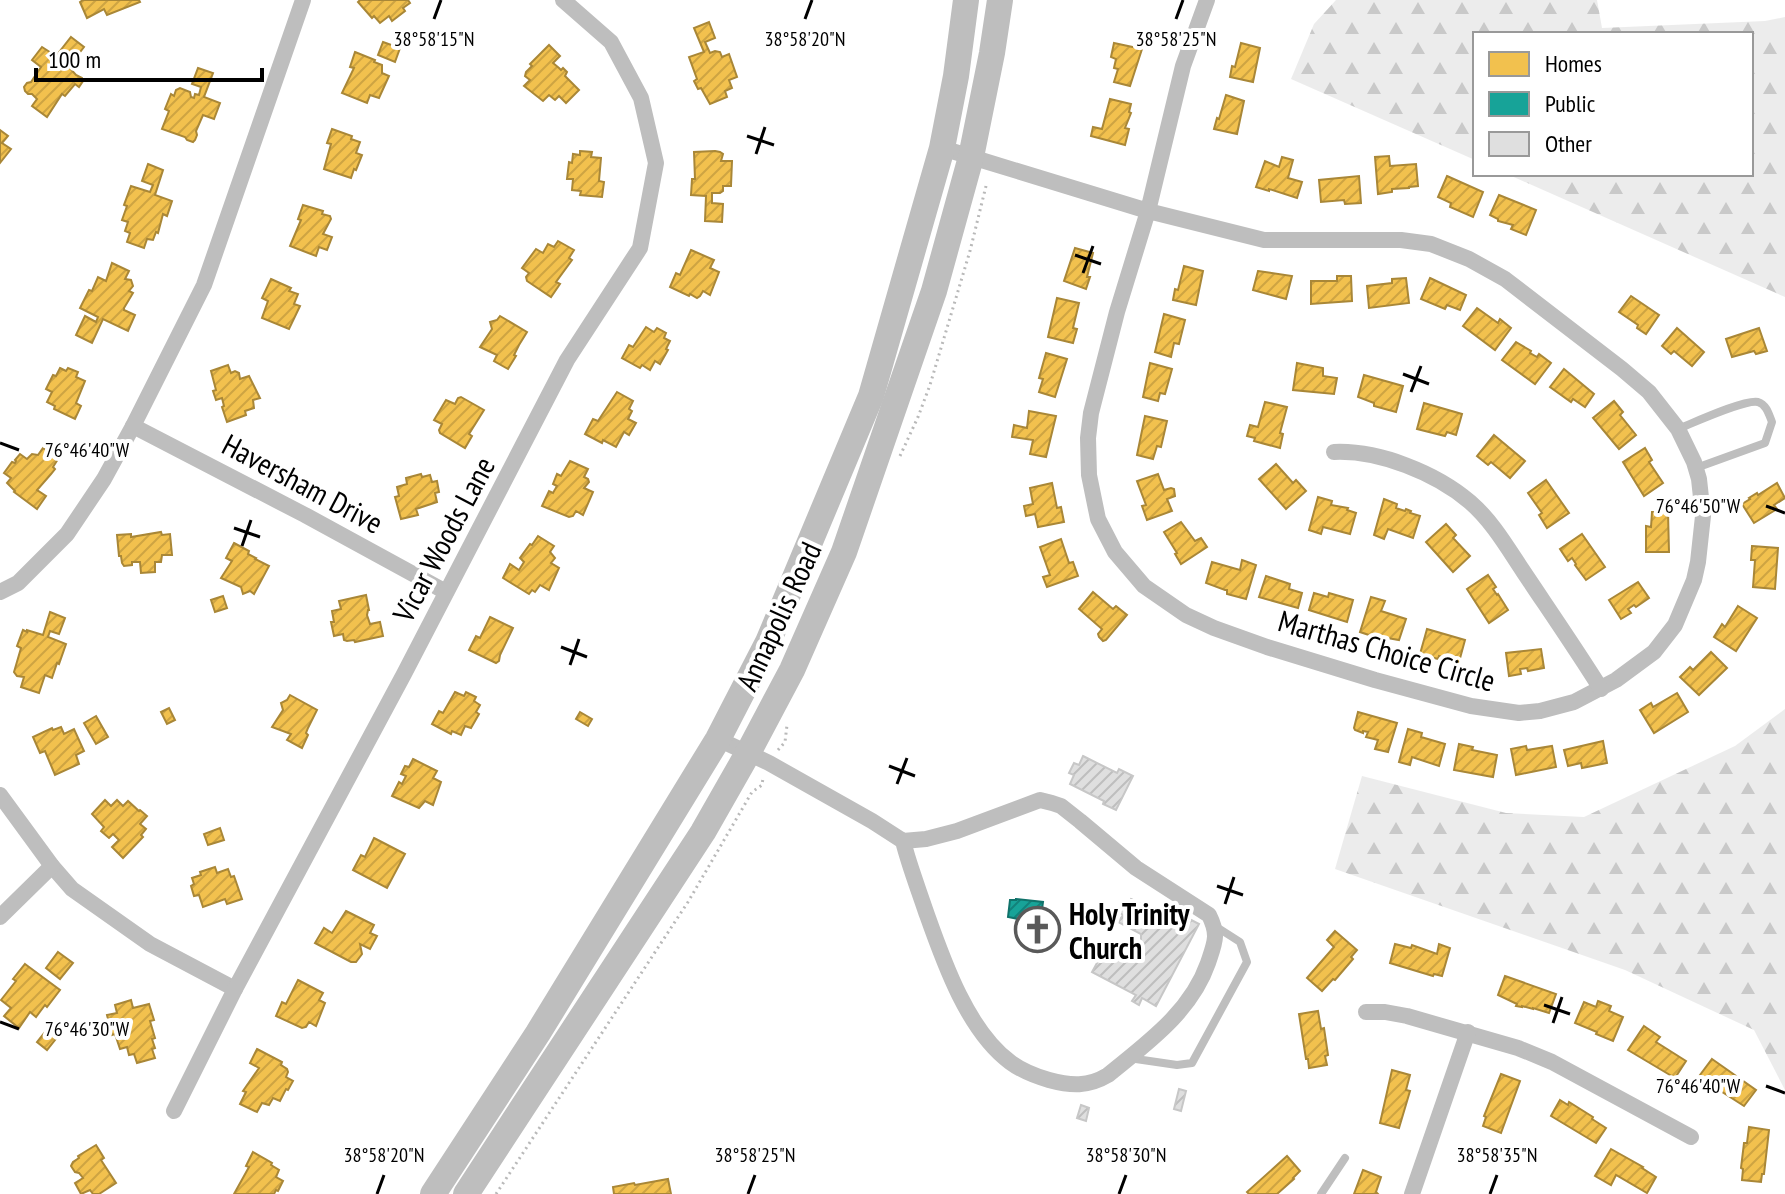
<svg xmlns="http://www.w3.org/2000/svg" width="1785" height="1194" font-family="'PT Sans Narrow',sans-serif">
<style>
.forest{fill:url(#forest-firs)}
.homes{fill:url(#homes-hatch);stroke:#a98737;stroke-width:2}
.public{fill:url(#public-hatch);stroke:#10726a;stroke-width:2}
.building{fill:url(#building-hatch);stroke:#c7c7c7;stroke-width:2}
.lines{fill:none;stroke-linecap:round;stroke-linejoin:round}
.path{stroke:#b9b9b9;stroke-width:3;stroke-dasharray:2 4;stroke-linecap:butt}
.service{stroke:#bebebe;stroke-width:8}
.minor{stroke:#bebebe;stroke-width:16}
.primary{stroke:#bebebe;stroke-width:26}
.ticks{fill:none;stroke:#000;stroke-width:3}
.labels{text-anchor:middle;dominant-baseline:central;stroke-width:8;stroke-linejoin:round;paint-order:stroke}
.street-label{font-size:30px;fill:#000;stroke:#fff}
.poi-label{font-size:30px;font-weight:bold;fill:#000;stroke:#fff;text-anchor:start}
.ticks-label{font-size:20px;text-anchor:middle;fill:#000;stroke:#fff;stroke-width:8;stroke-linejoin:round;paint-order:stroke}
</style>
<defs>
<pattern id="forest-firs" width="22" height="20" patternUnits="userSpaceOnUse" patternTransform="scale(2)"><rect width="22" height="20" fill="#ececec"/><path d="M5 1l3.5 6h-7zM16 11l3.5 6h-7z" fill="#c9c9c9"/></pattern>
<pattern id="homes-hatch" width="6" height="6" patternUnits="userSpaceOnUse" patternTransform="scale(2)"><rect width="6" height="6" fill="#f2c14e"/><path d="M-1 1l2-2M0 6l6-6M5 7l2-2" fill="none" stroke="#cea442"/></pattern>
<pattern id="public-hatch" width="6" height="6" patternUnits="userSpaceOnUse" patternTransform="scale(2)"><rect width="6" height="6" fill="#17a398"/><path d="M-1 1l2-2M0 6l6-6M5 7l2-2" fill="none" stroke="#12827a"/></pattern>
<pattern id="building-hatch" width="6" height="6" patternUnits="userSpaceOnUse" patternTransform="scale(2)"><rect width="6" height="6" fill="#dfdfdf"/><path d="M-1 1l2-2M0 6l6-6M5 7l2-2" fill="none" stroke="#bebebe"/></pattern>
</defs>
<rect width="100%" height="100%" fill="#fff"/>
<!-- forest -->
<g class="forest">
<polygon points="1336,0 1597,0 1602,28 1765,21 1785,17 1785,297 1507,174 1751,174 1751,34 1475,34 1475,160 1291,79 1314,24"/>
<polygon points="1785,709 1785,1090 1754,1030 1625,970 1335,869 1362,776 1506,813 1584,817 1735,746"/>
</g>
<!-- homes -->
<g class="homes">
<polygon points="83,0 139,0 140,2 107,15 104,9 87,18 80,2"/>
<polygon points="360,0 408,0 410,3 403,8 405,11 392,21 389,16 380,23 374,16 372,18 358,2"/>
<polygon points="709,22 715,38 705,42 710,53 715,51 720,52 722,57 729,54 737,77 729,80 732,88 725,91 727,97 710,104 701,88 698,89 694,81 697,79 689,57 704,52 694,28"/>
<polygon points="71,37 84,47 74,60 65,54 60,59 63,63 60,66 63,69 68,66 76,75 82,78 83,81 79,87 75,84 65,96 62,94 47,117 32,106 37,99 32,94 28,94 25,91 24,87 27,83 31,82 41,67 32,60 42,47 56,56"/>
<polygon points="383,42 400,48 395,62 378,55"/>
<polygon points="1114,43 1142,49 1130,86 1114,82 1118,69 1114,68 1116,59 1111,57"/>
<polygon points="1241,43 1260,48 1253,82 1230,77 1232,66 1235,67"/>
<polygon points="549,45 560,56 553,63 559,68 561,70 563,68 567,72 565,76 579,90 566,103 559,96 555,100 549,95 543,101 524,86 530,80 525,76 526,72 532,66 530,64"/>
<polygon points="355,52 375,60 374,62 382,65 382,73 389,76 379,98 370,95 367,103 342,93 354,68 350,67"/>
<polygon points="198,68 213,73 204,97 220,103 214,119 203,115 196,131 197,135 195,140 193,142 187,140 185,137 162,129 169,111 165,109 171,94 174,96 176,90 180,88 190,92 191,97 194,98 195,94 199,95 201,87 192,84"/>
<polygon points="1226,95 1244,101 1237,134 1214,129 1217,118 1219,119"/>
<polygon points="1110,99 1131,104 1129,112 1131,113 1125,128 1129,129 1125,145 1091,136 1093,127 1102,129"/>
<polygon points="332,129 352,136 351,139 360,142 356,153 362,155 356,170 354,169 351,178 324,169 331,144 327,143"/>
<polygon points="0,130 8,136 2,143 11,149 0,163"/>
<polygon points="580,151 592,152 591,157 601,158 599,181 604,182 602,197 580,195 581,191 572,190 573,179 567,179 569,162 572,163 573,154 580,155"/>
<polygon points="715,151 720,152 723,154 721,161 732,161 731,186 723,186 723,191 720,193 712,193 712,203 723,204 722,222 705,221 706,196 691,195 692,179 695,179 694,152"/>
<polygon points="1389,156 1390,166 1416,164 1418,186 1409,187 1409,188 1392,189 1392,192 1378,194 1375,157"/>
<polygon points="1282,157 1293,160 1288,178 1302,182 1297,198 1269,189 1269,191 1256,187 1265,161 1279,167"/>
<polygon points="148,164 163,170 155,195 172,201 167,216 163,214 158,233 156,232 153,240 147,239 144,248 127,242 130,233 125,231 128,222 122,220 127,206 124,205 131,186 150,192 153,185 142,181"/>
<polygon points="1359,176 1361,203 1345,204 1344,200 1321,202 1319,180"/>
<polygon points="1447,176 1483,192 1473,217 1450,207 1451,203 1438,197"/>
<polygon points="1499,195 1536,210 1526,235 1511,229 1513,225 1498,221 1498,219 1490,215"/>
<polygon points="303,205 323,211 322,214 330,216 331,219 323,234 332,237 327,250 319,247 316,256 290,246 301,220 298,219"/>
<polygon points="558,241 574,250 569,258 572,260 556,282 560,284 551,297 527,281 526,277 529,273 522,268 536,249 543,253 548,244 554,247"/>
<polygon points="1075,248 1093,253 1087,277 1090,277 1086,289 1064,281"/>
<polygon points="691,250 714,260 710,268 719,272 710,295 703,291 700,296 697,298 690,294 689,296 670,287 676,273 680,275"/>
<polygon points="112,263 129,271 125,279 131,280 133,286 129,291 133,293 124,308 124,310 135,315 128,331 103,319 92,343 76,335 85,316 96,322 98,317 80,308 89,290 92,291 98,277 106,281"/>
<polygon points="1184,266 1203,271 1196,305 1173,300 1175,289 1178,290"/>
<polygon points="1258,271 1292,276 1286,299 1253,290"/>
<polygon points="1337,276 1351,276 1352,301 1311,304 1311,281 1337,281"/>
<polygon points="1406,278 1409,303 1369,308 1367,286 1392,283 1392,279"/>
<polygon points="1430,278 1466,295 1460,310 1447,305 1445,309 1421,299"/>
<polygon points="271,279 291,288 289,291 298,294 294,304 300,306 289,329 262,318 268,301 262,298"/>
<polygon points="1631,296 1659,315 1646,334 1637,328 1638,325 1619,312"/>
<polygon points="1057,298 1079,303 1073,328 1077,329 1073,343 1048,337"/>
<polygon points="1477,308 1498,323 1500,319 1511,328 1495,350 1463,326"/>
<polygon points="1164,314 1185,320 1179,344 1174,343 1171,357 1155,352"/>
<polygon points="500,316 527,332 519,345 514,355 516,356 508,369 494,361 497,355 480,347 492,329 490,322 497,320"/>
<polygon points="646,327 654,332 657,328 666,333 664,338 670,341 666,349 668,350 660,364 655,361 650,370 642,365 640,368 622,358 629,345 633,347"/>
<polygon points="1677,328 1704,352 1692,366 1674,351 1671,354 1662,346"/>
<polygon points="1759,328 1767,351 1756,354 1754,351 1732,357 1726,339"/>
<polygon points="1516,342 1531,351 1530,353 1537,357 1539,354 1551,363 1535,384 1502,360"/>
<polygon points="1046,353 1067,359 1055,397 1039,392 1043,379 1039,378"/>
<polygon points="1150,363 1172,369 1165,394 1160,393 1158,401 1143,397"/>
<polygon points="1297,363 1323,368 1323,376 1337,378 1334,394 1293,390"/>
<polygon points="228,365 231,373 235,371 239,373 240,379 249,376 260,398 253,400 254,408 245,411 246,415 227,422 222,407 224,406 222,398 216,400 213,391 216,390 211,371"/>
<polygon points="60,368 66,371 68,368 78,372 76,377 85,381 76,403 81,406 75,419 54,409 55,406 47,402 52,392 46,389 53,375 56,376"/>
<polygon points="1564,369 1594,394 1585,407 1573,399 1571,402 1550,387"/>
<polygon points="1364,375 1403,386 1396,412 1374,406 1374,403 1358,397"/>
<polygon points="617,392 633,401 629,409 632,411 628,419 636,423 629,435 624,432 616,447 603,440 602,443 585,434 593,419 598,421"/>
<polygon points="461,397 484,410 469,434 472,436 465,448 440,433 439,430 442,424 434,420 446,400 455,404 458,398"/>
<polygon points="1614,401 1623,412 1620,415 1636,435 1619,449 1593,418"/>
<polygon points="1265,402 1287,407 1280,433 1283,434 1280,448 1254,441 1255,438 1247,436 1250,425 1258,427"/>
<polygon points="1424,403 1462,414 1456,435 1447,432 1445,436 1417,429"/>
<polygon points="1029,411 1056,416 1046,457 1030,454 1033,440 1012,437 1014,425 1027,428"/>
<polygon points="1145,416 1167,421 1161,447 1157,446 1153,459 1137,455"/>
<polygon points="1494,435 1525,461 1510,478 1491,462 1488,465 1477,456"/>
<polygon points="43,448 58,459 53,467 55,469 51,474 37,490 46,496 37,509 14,492 15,491 7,483 11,478 4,473 12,462 15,463 16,461 15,460 20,454 27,459 32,454 38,455"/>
<polygon points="1645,448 1652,460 1649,462 1663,483 1644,496 1623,462"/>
<polygon points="570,461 588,469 584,477 588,479 589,482 584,488 593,492 583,515 576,511 573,516 569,517 542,506 549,491 553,493 557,486 553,484 557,474 561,476"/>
<polygon points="1276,464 1293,483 1296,480 1306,491 1286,509 1259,479"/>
<polygon points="421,474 422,477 430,475 432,482 437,481 439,492 435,493 437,502 416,509 418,515 401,519 395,497 399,496 397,487 407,484 406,478"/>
<polygon points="1158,474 1164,490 1171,488 1174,489 1175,496 1167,499 1172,511 1147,520 1142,506 1146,505 1137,481"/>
<polygon points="1546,480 1569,513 1547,528 1539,515 1542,513 1528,493"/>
<polygon points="1052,483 1057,508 1061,507 1064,522 1038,527 1035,514 1026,516 1024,506 1033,504 1030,488"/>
<polygon points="1777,483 1785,498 1774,505 1777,509 1754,523 1742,504 1750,499 1749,498 1757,493 1758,495"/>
<polygon points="1318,497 1332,501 1331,505 1348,508 1347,510 1356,513 1350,534 1323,527 1321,534 1309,530"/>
<polygon points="1384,499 1397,504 1396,508 1405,511 1406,509 1411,511 1410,513 1420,516 1413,538 1388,529 1384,539 1374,535"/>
<polygon points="1652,512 1668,512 1669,552 1646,552 1646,526 1651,527"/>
<polygon points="1181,522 1195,541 1201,538 1207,547 1181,564 1175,554 1177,553 1164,532"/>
<polygon points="1446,524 1456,535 1453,538 1470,556 1453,572 1426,542"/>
<polygon points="161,532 162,535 170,534 172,555 162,555 161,562 155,562 155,572 141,573 140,562 132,562 132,565 124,566 122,563 121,556 119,556 117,535 131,534 131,537"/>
<polygon points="1582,534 1605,567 1586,580 1575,565 1576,564 1572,558 1568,561 1560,549"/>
<polygon points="538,536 554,546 550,552 555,558 551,563 559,568 549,590 540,585 535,592 532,590 529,594 503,578 510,564 519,570 524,562 520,558 530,544 532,545"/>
<polygon points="1061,539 1069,563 1073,562 1078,576 1047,587 1043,577 1050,575 1040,547"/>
<polygon points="234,543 249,551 248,554 256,558 255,559 269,566 254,594 250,591 243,594 241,587 221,578 232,561 226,558"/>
<polygon points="1752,546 1778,548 1775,589 1753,587 1755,560 1751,560"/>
<polygon points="1242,560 1256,565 1246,599 1227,594 1227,590 1225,590 1206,583 1212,562 1240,570"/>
<polygon points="1488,575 1496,587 1493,589 1497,595 1498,594 1508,610 1489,623 1467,589"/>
<polygon points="1266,576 1290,584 1289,589 1302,593 1298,608 1259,597"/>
<polygon points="1638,582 1649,598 1636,607 1634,605 1628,609 1631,613 1621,619 1609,600"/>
<polygon points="1093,592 1113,609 1116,606 1127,615 1106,640 1103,641 1099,637 1098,634 1102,629 1079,609"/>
<polygon points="1314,593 1328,597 1329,593 1353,600 1347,622 1309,610"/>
<polygon points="366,595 369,610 368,610 367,615 370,624 380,622 383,636 355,642 354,640 347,641 344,640 343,634 334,636 331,622 334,622 332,611 341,609 339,601"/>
<polygon points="223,596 227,608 215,612 211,600"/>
<polygon points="1371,597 1385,601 1381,611 1406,619 1399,640 1382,637 1381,639 1360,632"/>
<polygon points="1738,606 1757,618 1736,651 1714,637 1722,624 1725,627"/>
<polygon points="50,612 65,618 59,634 50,631 48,637 66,644 59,664 57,663 52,678 45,675 39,693 21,687 24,677 17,676 14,672 21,648 17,646 23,630 27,632 27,630 43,635"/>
<polygon points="490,617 513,628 500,655 499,661 496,663 469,650 476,636 480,638"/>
<polygon points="1427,629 1465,640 1459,662 1439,656 1438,659 1420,654"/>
<polygon points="1541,649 1544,668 1528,671 1527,668 1520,669 1521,674 1509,676 1506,653"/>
<polygon points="1711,652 1727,668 1699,695 1680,677 1690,667 1693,670"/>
<polygon points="455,692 464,696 466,692 476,697 474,701 480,705 476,712 479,714 471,728 465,726 461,735 452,731 451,734 432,724 439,711 443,713"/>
<polygon points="1677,693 1688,712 1654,733 1640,710 1651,703 1653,707"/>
<polygon points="290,695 317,710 308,728 306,733 308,735 302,748 287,740 291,734 272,727 283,710 281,703 287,700"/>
<polygon points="169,708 175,720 167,724 161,712"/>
<polygon points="580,712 592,719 588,726 576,719"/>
<polygon points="1358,712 1397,723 1388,752 1375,749 1378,740 1366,737 1368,732 1363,731 1363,733 1355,730 1354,728"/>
<polygon points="96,716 108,737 96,744 84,723"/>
<polygon points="61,727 64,734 74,729 84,751 76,755 79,764 55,775 45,751 40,753 33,737 52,728 53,730"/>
<polygon points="1408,729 1422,733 1421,737 1445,744 1439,766 1412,757 1410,765 1399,762"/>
<polygon points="1603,741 1607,763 1582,768 1581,763 1568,766 1564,750"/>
<polygon points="1459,744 1473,747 1472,750 1497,755 1493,777 1454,770"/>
<polygon points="1526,746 1527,750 1552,746 1556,767 1516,775 1511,749"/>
<polygon points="413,759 437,771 433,778 441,782 433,805 425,801 419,808 392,796 399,782 402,784 406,776 401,774 405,766 409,767"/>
<polygon points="105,800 111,806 117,800 123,806 128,801 139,811 140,810 147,816 140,824 146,829 141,835 143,837 123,858 112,847 119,840 113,834 109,838 101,831 104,827 92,814"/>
<polygon points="220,828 224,840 208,845 204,834"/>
<polygon points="374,838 405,854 387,888 353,870 361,855 365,857"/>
<polygon points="215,867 217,873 228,869 231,877 234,876 242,899 227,904 225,899 203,907 199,895 194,896 191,886 194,884 192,878 201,875 200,872"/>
<polygon points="346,911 374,925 370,933 377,936 370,949 360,944 362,954 356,962 351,962 315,943 324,928 332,933"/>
<polygon points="1335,931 1357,950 1351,957 1353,959 1335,980 1333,979 1322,991 1307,978 1334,947 1327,940"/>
<polygon points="1395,944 1411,948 1412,945 1437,954 1439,944 1450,948 1442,976 1434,974 1433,976 1390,963"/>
<polygon points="58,952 73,963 60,979 46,968"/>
<polygon points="25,964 60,990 47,1007 45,1005 36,1017 30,1012 19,1028 4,1016 11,1008 1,1000 16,981 13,979"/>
<polygon points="1505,976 1556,994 1549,1013 1533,1008 1533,1009 1522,1006 1522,1007 1516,1006 1517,1004 1498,995"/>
<polygon points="298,980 323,993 319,1000 325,1003 316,1026 309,1022 306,1027 302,1028 276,1016 282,1002 286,1004"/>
<polygon points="131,1000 133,1008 149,1004 154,1020 150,1021 155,1038 152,1039 155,1048 152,1049 155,1058 137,1063 134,1054 129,1055 127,1047 120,1049 115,1034 112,1035 107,1015 117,1013 115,1005"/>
<polygon points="1598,1001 1611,1006 1609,1011 1623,1017 1613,1041 1596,1034 1597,1032 1575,1023 1584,1002 1596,1007"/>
<polygon points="1318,1011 1321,1029 1324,1028 1328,1055 1325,1056 1327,1065 1309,1068 1308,1059 1306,1059 1299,1014"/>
<polygon points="1644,1026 1660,1037 1656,1042 1686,1061 1675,1078 1628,1050"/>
<polygon points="49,1027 59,1035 47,1050 37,1042"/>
<polygon points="257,1049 282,1062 281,1065 287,1069 288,1072 286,1077 293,1081 288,1090 286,1089 280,1101 273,1098 269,1105 262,1103 257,1112 240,1104 246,1092 243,1091 259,1068 250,1063"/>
<polygon points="1712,1059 1756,1090 1744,1106 1713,1086 1714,1085 1700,1075"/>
<polygon points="1392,1070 1410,1075 1406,1090 1410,1091 1399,1128 1380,1123"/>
<polygon points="1501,1074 1520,1081 1501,1133 1483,1126 1486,1117 1484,1116"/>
<polygon points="1560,1100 1568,1105 1569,1102 1593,1117 1592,1119 1606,1128 1596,1143 1551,1116"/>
<polygon points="1749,1127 1769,1130 1764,1174 1762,1174 1761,1182 1742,1180 1743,1169 1741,1168 1744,1143 1747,1143"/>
<polygon points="96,1145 104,1158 101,1160 116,1183 99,1194 93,1194 90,1190 81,1194 75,1183 83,1178 79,1173 75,1172 71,1166 73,1162 79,1158 78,1156"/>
<polygon points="1611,1149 1643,1167 1642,1168 1656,1177 1647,1193 1616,1175 1611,1185 1595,1176"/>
<polygon points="253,1152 272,1163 271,1165 279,1170 276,1177 283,1181 278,1191 276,1190 274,1194 234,1194 249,1167 246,1166"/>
<polygon points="1287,1156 1300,1171 1293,1178 1294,1179 1277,1194 1249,1194 1247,1192"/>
<polygon points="1363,1170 1381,1177 1376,1192 1378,1194 1354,1194"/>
<polygon points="668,1179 671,1194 614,1194 613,1187 634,1183 635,1185"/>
</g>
<!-- public -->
<polygon class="public" points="1016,899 1043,902 1039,931 1037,937 1024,936 1024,920 1008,917 1010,900 1016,900"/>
<!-- building -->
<g class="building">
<polygon points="1083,756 1117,773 1119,769 1133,776 1116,810 1103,804 1104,801 1070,784 1074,775 1069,773 1074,763 1079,765"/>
<polygon points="1131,899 1173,921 1178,913 1199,924 1156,1006 1142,998 1139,1005 1132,1001 1136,995 1092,972 1104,950 1126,962 1132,959 1141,940 1141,934 1118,922 1123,915 1118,912 1122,905 1127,907"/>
<polygon points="1179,1089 1186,1091 1181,1111 1174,1109"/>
<polygon points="1081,1105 1089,1108 1086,1121 1077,1118"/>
</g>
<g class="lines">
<!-- path -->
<g class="path">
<polyline points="900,456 918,417 930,385 970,251 986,186"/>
<polyline points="778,750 785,742 787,725"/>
<polyline points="496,1194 688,902 752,792 762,785 763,778"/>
</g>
<!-- service -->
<g class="service">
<path d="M1678,429C1693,423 1745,399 1758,402C1767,405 1769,415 1772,422L1765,443L1696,468"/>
<polyline points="1129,1058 1177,1065 1192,1063 1247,962 1240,942 1215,926"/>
<polyline points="1321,1194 1345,1158"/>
</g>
<!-- minor -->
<g class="minor">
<polyline points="942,148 1148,211 1264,240 1401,240 1431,244 1469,259 1505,279 1622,369 1649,392 1678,429 1694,462 1699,479 1703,516 1698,562 1694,580 1675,625 1654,652 1616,680 1574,702 1540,711 1519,713 1471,706 1375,680 1267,647 1214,628 1186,615 1144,586 1115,552 1098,519 1089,475 1088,438 1091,413 1117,312 1148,211 1183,66 1207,0"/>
<polyline points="133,426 305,515 446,592"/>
<path d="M1334,452C1379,450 1436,473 1470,502C1492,521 1507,547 1523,571C1549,610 1576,649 1601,689"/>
<polyline points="0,592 18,583 67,534 104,479 133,426 204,285 303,0"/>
<path d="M718,739L769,763L872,821L903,841L926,839L957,831L1040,800L1052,803L1061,806L1080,821L1136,868L1209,915C1219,935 1215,942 1208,963C1191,1012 1147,1043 1108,1075C1088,1087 1071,1086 1049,1080C1035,1076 1022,1071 1010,1062C967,1030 943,960 926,912C918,888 909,865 903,841"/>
<polyline points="0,795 52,866 72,889 150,944 235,989"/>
<polyline points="0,917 52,866"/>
<polyline points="1366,1012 1385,1012 1407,1016 1518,1048 1552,1062 1691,1137"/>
<polyline points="174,1111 235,989 404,674 567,360 640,248 656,163 641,98 611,42 563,0"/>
<polyline points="1412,1194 1468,1032"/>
</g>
<!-- primary -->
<g class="primary">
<polyline points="433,1194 538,1033 718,739 768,642 871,396 942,148 956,76 966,0"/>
<polyline points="466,1194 703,832 748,753 792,670 844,552 934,291 971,157 992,53 1000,0"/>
</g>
</g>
<!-- ticks -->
<path class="ticks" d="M434,19L441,0M805,19L812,0M1176,19L1183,0M747,136L774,145M756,154L765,127M1075,255L1101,264M1083,273L1093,246M1403,374L1429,384M1411,392L1421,366M0,443L19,450M1766,506L1785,513M234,528L260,537M242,546L251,520M561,647L587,657M570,665L579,639M889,766L915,776M897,784L907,758M1217,886L1243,895M1225,904L1234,877M1544,1005L1570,1014M0,1022L19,1029M1553,1023L1562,997M1766,1086L1785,1093M377,1194L384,1175M748,1194L755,1175M1119,1194L1126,1175M1490,1194L1497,1175"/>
<!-- icons -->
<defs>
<symbol id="church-ring" viewBox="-11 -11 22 22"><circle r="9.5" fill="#fff" stroke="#595959" stroke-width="1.5"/><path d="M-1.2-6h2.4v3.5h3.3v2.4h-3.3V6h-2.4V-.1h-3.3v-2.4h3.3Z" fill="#595959"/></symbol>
</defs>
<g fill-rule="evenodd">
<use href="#church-ring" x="1012" y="904" width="51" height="51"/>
</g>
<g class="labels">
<!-- street labels -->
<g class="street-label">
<text transform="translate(303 483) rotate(28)">Haversham Drive</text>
<text transform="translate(443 539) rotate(-62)">Vicar Woods Lane</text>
<text transform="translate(778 616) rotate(-65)">Annapolis Road</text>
<text transform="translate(1387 650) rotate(16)">Marthas Choice Circle</text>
</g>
<!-- poi labels -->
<g class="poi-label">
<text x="1069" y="913">Holy Trinity<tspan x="1069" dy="34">Church</tspan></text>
</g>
</g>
<g class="ticks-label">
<text x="434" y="46">38°58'15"N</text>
<text x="1176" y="46">38°58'25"N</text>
<text x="805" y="46">38°58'20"N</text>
<text x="87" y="457">76°46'40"W</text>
<text x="1698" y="513">76°46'50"W</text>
<text x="87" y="1036">76°46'30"W</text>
<text x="1698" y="1093">76°46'40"W</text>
<text x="384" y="1162">38°58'20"N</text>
<text x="755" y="1162">38°58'25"N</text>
<text x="1126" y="1162">38°58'30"N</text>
<text x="1497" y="1162">38°58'35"N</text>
</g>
<!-- legend -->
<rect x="1473" y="32" width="280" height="144" fill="#ffffff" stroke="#999999" stroke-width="2"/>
<rect x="1489" y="52" width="40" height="24" fill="#f2c14e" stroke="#999999" stroke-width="2"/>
<text x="1545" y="72" font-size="24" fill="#000000">Homes</text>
<rect x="1489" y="92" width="40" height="24" fill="#17a398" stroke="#999999" stroke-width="2"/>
<text x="1545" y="112" font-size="24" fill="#000000">Public</text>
<rect x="1489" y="132" width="40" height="24" fill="#dfdfdf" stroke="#999999" stroke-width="2"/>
<text x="1545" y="152" font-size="24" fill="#000000">Other</text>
<!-- scale -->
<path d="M36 68v12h226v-12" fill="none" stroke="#000000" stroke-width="4"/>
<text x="48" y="68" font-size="24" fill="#000000" stroke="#ffffff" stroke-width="6" paint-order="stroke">100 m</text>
</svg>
